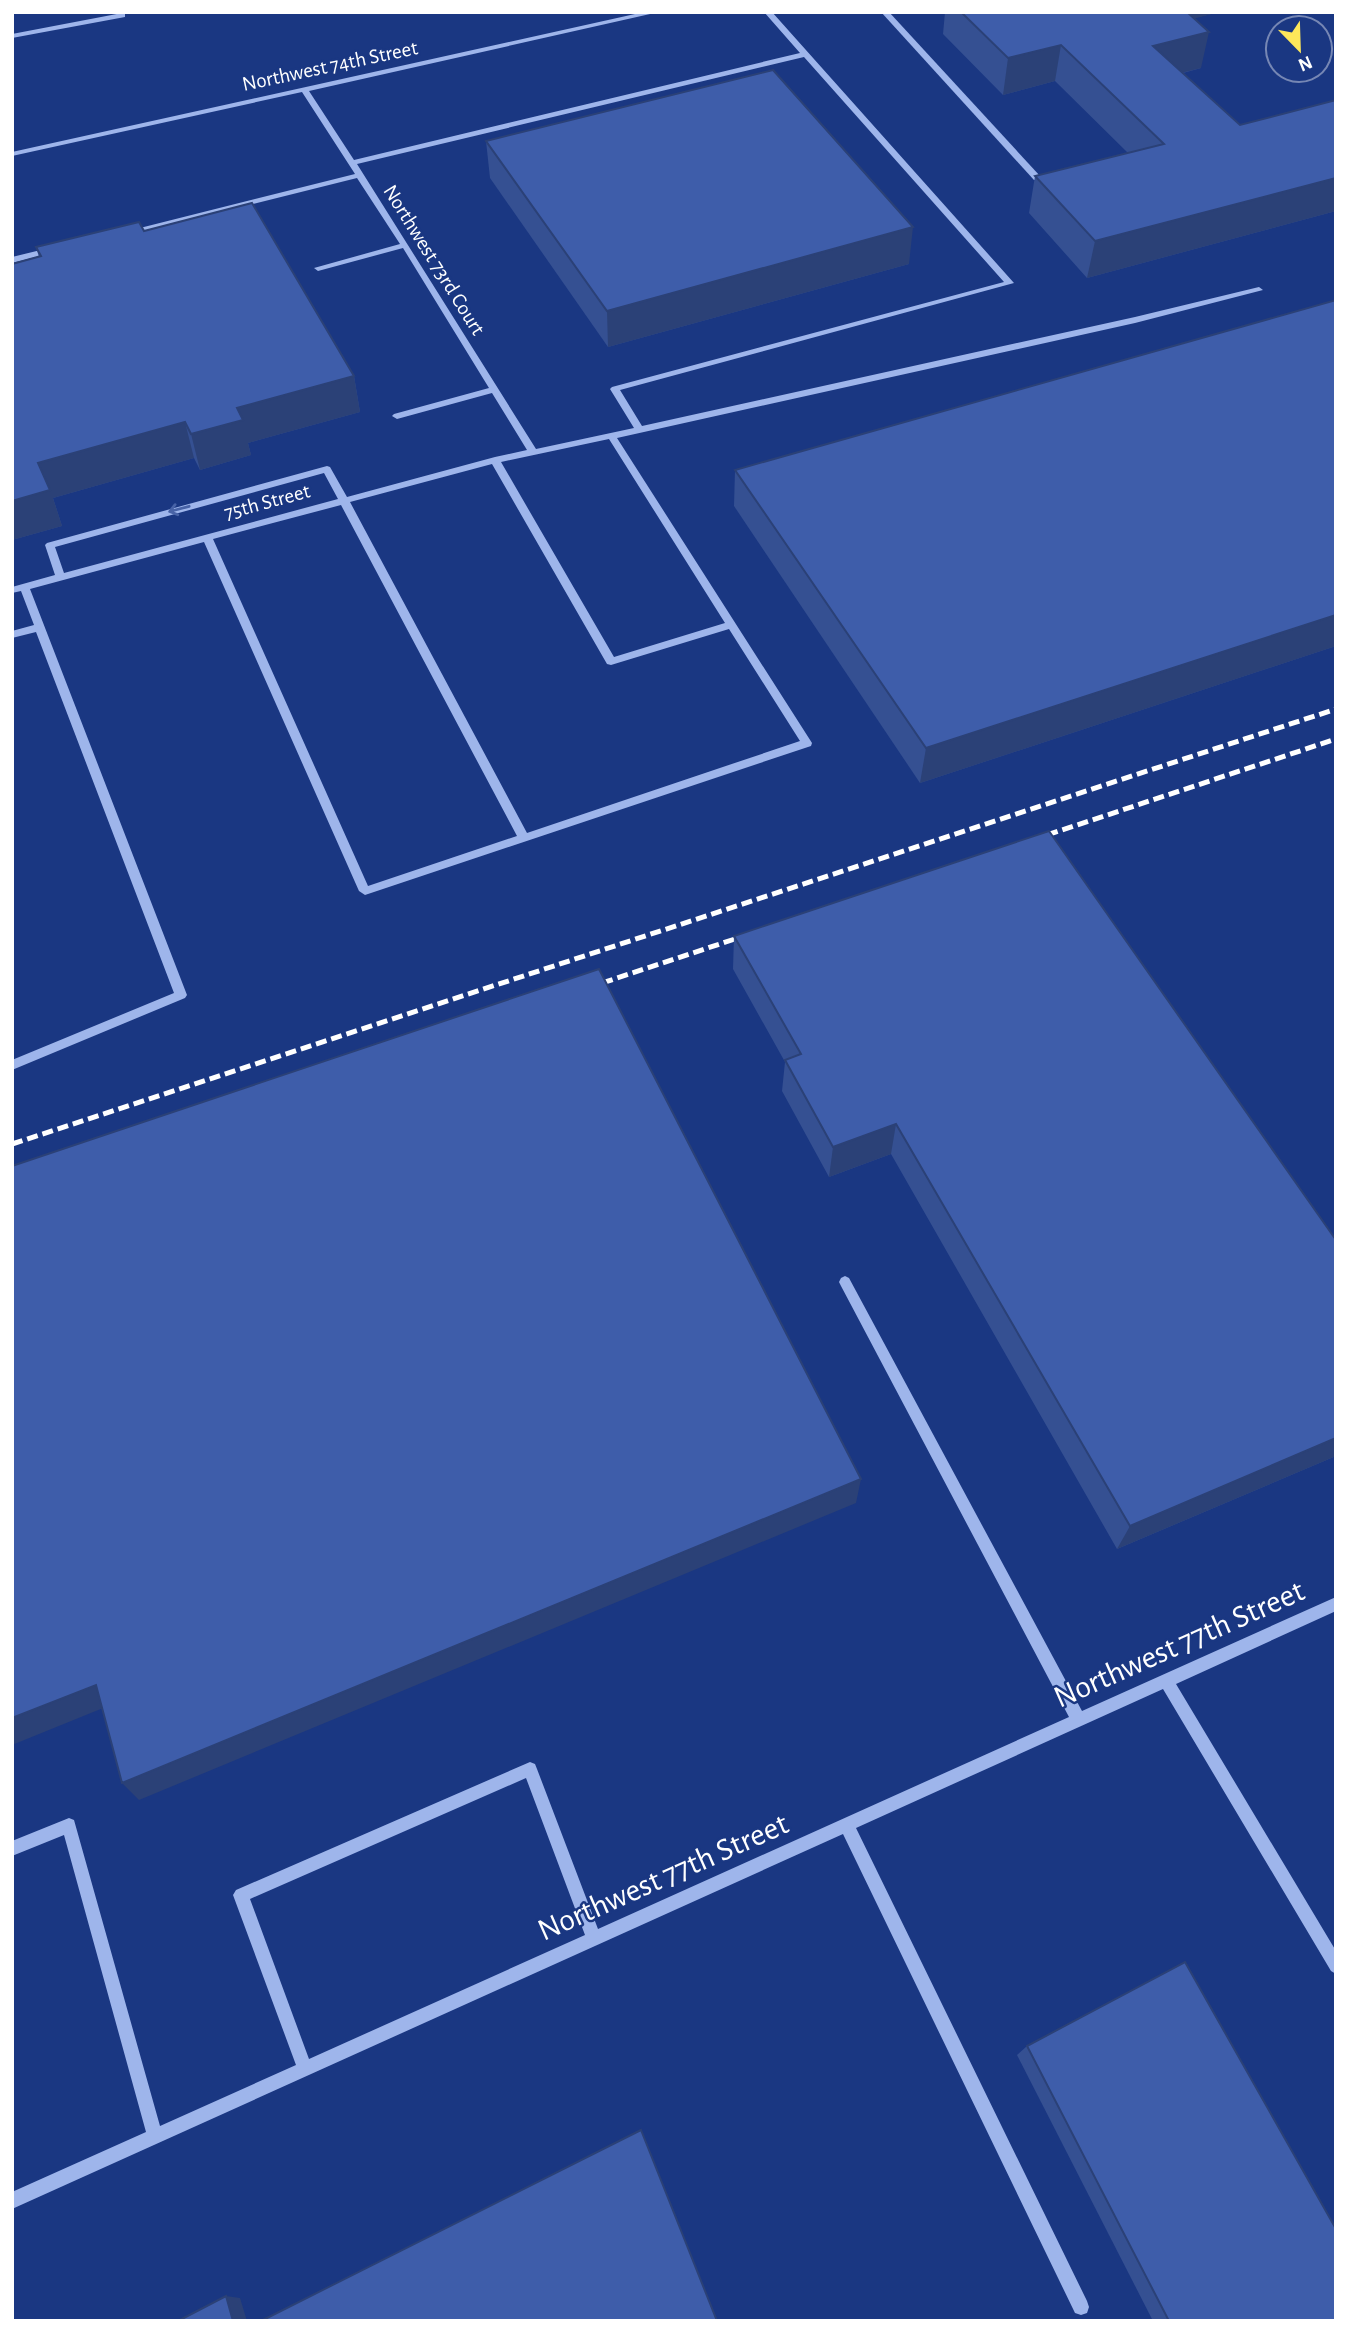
<svg xmlns="http://www.w3.org/2000/svg" width="1348" height="2333" font-family="'Alegreya Sans',sans-serif">
<style>
.lines{fill:none;stroke-linecap:round;stroke-linejoin:round}
.minor{fill:#9eb5eb;fill-rule:evenodd}
.rail{stroke:#fff;stroke-width:5;stroke-dasharray:11 5;stroke-linecap:butt}
.wall{fill:#355092}
.shaded-wall{fill:#2b4177}
.building{fill:#3e5daa;stroke:#2b4177;stroke-width:2}
.oneway{stroke:#4863a7}
.labels{text-anchor:middle;dominant-baseline:central;stroke-width:5;stroke-linejoin:round;paint-order:stroke}
.far-street-label{font-size:21px;fill:#fff;stroke:#1a3782}
.near-street-label{font-size:32px;fill:#fff;stroke:#1a3782}
</style>
<rect width="100%" height="100%" fill="#1a3782"/>
<g class="lines">
<!-- minor -->
<g class="minor">
<path d="M644,12H659L309,91L354,160L800,53L764,12H772L1014,283L620,390L642,426L1135,317L1259,287L1263,290L1135,323L617,438L812,743L811,746L365,895L359,891L204,542L30,589L187,995L185,998L12,1070V1060L174,993L36,632L12,638V631L34,625L21,591L12,593V587L55,575L45,545L47,543L327,466L330,467L347,497L495,457L527,450L492,393L397,419L392,416L394,414L489,388L403,248L318,271L314,268L400,244L357,178L128,235L124,232L355,174L302,92L12,156V152ZM804,57L1004,282L612,387L610,389L634,428L536,449L357,164ZM609,439L725,623L614,657L501,462ZM492,464L607,664L611,665L729,629L800,741L527,833L350,502ZM324,473L338,499L64,573L55,547ZM341,505L517,836L368,886L213,539Z"/>
<polygon points="881,12 889,12 1040,176 1040,180 1034,180"/>
<polygon points="122,13 125,13 125,17 12,38 12,34"/>
<polygon points="53,247 56,248 56,252 12,263 12,257"/>
<path d="M845,1276L849,1278L1082,1711L1336,1597V1611L1176,1684L1336,1951V1974L1331,1971L1163,1689L856,1828L1087,2301L1089,2307L1087,2313L1081,2315L1075,2313L843,1834L12,2209V2192L146,2132L64,1835L12,1856V1841L69,1818L74,1820L160,2126L296,2065L233,1895L236,1890L530,1762L535,1764L537,1769L598,1929L1069,1717L841,1286L839,1282L841,1278ZM526,1778L585,1935L309,2059L250,1899Z"/>
</g>
<!-- rail -->
<g class="rail">
<polyline points="1032,840 1336,739"/>
<polyline points="587,988 753,933"/>
<polyline points="12,1144 1336,709"/>
</g>
</g>
<!-- wall -->
<g class="wall">
<polygon points="945,12 1219,12 1194,18 1201,68 1183,73 1240,125 1336,100 1336,211 1087,278 1029,213 1035,176 1128,153 1055,81 1003,95 943,34"/>
<polygon points="486,141 909,264 608,347 490,178"/>
<polygon points="144,231 354,376 360,412 248,443 251,455 200,470 194,458 53,498 62,526 12,540 12,264 39,257 36,247"/>
<polygon points="1336,300 1336,646 920,783 734,506 735,470"/>
<polygon points="734,936 1336,1240 1336,1456 1117,1549 891,1154 829,1177 782,1091 785,1062 733,969"/>
<polygon points="1027,2046 1336,2321 1153,2321 1017,2055"/>
</g>
<!-- shaded-wall -->
<g class="shaded-wall">
<polygon points="1171,12 1219,12 1193,19 1209,32 1201,68 1145,82 1153,46"/>
<polygon points="1061,45 1055,81 1003,95 1008,58"/>
<polygon points="1336,178 1336,211 1087,278 1095,241"/>
<polygon points="913,227 909,264 608,347 607,311"/>
<polygon points="354,376 360,412 248,443 251,455 200,470 191,434 237,408"/>
<polygon points="185,422 194,458 53,498 62,526 12,540 12,501 38,463"/>
<polygon points="1336,615 1336,646 920,783 926,748"/>
<polygon points="896,1124 891,1154 829,1177 833,1147"/>
<polygon points="1336,1438 1336,1456 1117,1549 1130,1526"/>
<polygon points="861,1479 856,1503 139,1800 122,1783"/>
<polygon points="96,1685 113,1704 12,1745 12,1718"/>
<polygon points="226,2296 240,2298 247,2321 233,2321"/>
</g>
<!-- building -->
<g class="building">
<polygon points="961,12 1187,12 1209,32 1153,46 1240,125 1336,100 1336,178 1095,241 1035,176 1164,144 1061,45 1008,58"/>
<polygon points="773,70 913,227 607,311 486,141"/>
<polygon points="252,203 354,376 237,408 243,420 191,434 185,422 38,463 50,490 12,501 12,264 41,256 36,247 139,222 144,231"/>
<polygon points="1336,300 1336,615 926,748 735,470"/>
<polygon points="1049,831 1336,1240 1336,1438 1130,1526 896,1124 833,1147 785,1060 801,1054 734,936"/>
<polygon points="599,969 861,1479 122,1783 96,1685 12,1718 12,1166"/>
<polygon points="1185,1962 1336,2229 1336,2321 1169,2321 1027,2046"/>
<polygon points="641,2130 717,2321 261,2321"/>
<polygon points="226,2296 233,2321 178,2321"/>
</g>
<!-- one-way arrows -->
<defs><path id="oneway-shaft" d="M-6 0H5M1.5-3L5.5 0L1.5 3" fill="none" stroke-width="1.6" stroke-linecap="round" stroke-linejoin="round" transform="scale(1.75)"/></defs>
<use class="oneway" href="#oneway-shaft" transform="translate(179 509) rotate(165)"/>
<g class="labels">
<!-- far-street labels -->
<g class="far-street-label">
<text transform="translate(330 66) rotate(-12)">Northwest 74th Street</text>
<text transform="translate(434 260) rotate(58)">Northwest 73rd Court</text>
<text transform="translate(267 502) rotate(-15)">75th Street</text>
</g>
<!-- near-street labels -->
<g class="near-street-label">
<text transform="translate(1179 1644) rotate(-24)">Northwest 77th Street</text>
<text transform="translate(663 1877) rotate(-24)">Northwest 77th Street</text>
</g>
</g>
<!-- border -->
<rect width="1348" height="2333" fill="none" stroke="#ffffff" stroke-width="28"/>
<!-- north arrow -->
<g transform="translate(1299 49) rotate(157)"><circle r="33" fill="#1a3782" stroke="#7687b4" stroke-width="2"/>
<path d="M0-5L12 26L0 18L-12 26Z" fill="#fde75a"/>
<text y="-10" font-size="19" font-weight="bold" text-anchor="middle" fill="#ffffff">N</text>
</g>
</svg>
